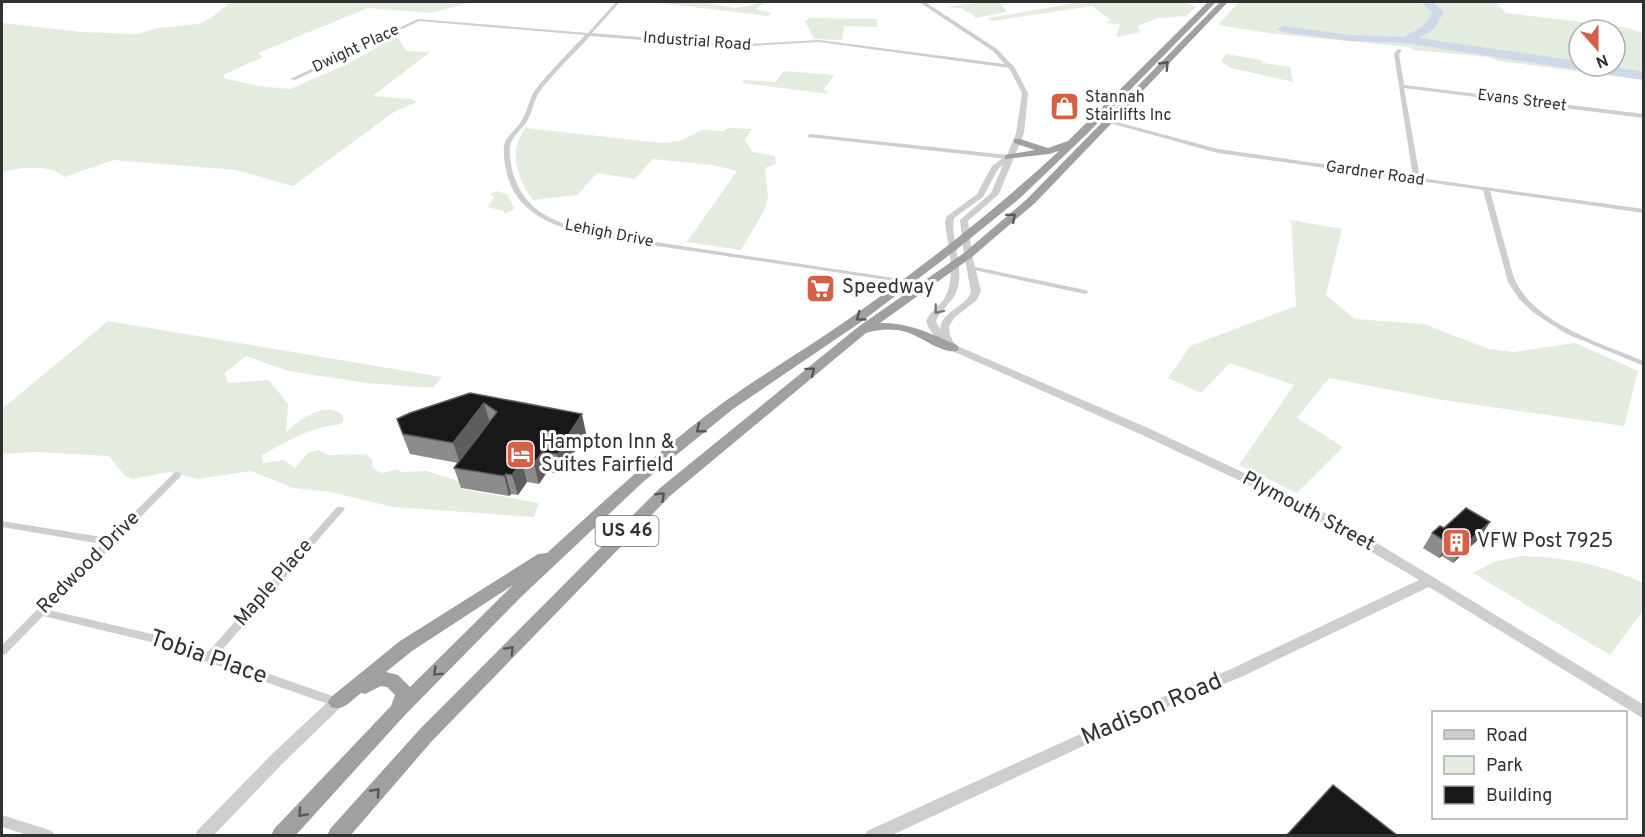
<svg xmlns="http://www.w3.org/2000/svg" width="1645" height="837" font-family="Overpass,sans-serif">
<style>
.green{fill:#e4ece0;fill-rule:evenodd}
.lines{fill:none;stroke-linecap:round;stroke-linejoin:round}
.river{fill:#cfd8e9;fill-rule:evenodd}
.minor{fill:#cecece;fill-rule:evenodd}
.tertiary{fill:#cecece;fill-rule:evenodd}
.trunk{fill:#a0a0a0;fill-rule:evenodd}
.wall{fill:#8c8c8c}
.shaded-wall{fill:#5d5d5d}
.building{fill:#181818;stroke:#5d5d5d;stroke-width:1.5}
.oneway{stroke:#585858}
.oneway2{stroke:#787878}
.labels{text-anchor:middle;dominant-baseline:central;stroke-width:6;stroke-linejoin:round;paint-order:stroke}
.far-street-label{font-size:16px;fill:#313131;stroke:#fff}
.far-poi-label{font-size:16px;fill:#313131;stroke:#fff;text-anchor:start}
.shield{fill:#fff;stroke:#6f6f6f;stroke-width:1.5}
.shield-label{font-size:18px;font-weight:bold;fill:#313131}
.poi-label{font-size:20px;fill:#313131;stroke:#fff;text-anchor:start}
.street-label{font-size:20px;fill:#313131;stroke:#fff}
.near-street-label{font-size:24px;fill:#313131;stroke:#fff}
</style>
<rect width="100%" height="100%" fill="#fff"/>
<!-- green -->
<g class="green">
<path d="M231,2H472L430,13L368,8L258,53L263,57L225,74L223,78L258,86L290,89L348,64L397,36L406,51L430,52L373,96L411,99L417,102L394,112L293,186L236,170L113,160L65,177C50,164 21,167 2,172V23L81,32L137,34L158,28L199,24L211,18Z"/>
<polygon points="651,2 701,2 735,8 766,2 756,9 771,13 768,16"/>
<polygon points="984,2 999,2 1007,12 975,18 974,15 960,8 946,7"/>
<polygon points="1080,2 1185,2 1196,7 1186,16 1158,18 1138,26 1141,32 1116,37 1120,24 1105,23 1111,20 1092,6 992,21 988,18"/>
<path d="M1239,2H1495L1506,13L1624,27L1643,33V80L1499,61L1488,57L1414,50L1409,47L1276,34L1218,25ZM1579,30H1615V66H1579Z"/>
<polygon points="810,18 877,19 877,27 844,26 842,40 814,39 805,21"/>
<polygon points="1226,54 1262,60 1263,63 1290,67 1293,82 1231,68 1221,62"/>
<polygon points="784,71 834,75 824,89 829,94 742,83 744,80 775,82"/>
<path d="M525,128L662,143L680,141L702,130L724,131L728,128L752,129L745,140L752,152L775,156L776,164L765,168L768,197L765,209L741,250L687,242L737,171L712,165L653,159L635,179L597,173L577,195L533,200C517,178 508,152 525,128Z"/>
<polygon points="496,191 507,194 515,209 504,214 504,211 487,207 495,197 490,194"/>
<polygon points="1291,220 1342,229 1326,295 1355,319 1424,324 1489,349 1514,352 1575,343 1638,371 1624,426 1443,400 1329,378 1297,418 1343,447 1297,493 1239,465 1294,385 1230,363 1201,393 1168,378 1190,346 1296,306"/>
<path d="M108,321L442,377L433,388L366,383L288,371L246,356L225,373L228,383L269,380L288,404L286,432C299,420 325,400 343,415V422C336,427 329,425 320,428C300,433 281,445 262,455L263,463L284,460L295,468L308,453L318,450L328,455L366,454L372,459L373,468L382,473L399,469L400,472L427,471L461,482V489L539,503L534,517L393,507L331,492L293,488L251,471L198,479L169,472L133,479L125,476L109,456L35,452L2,454V409Z"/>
<path d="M1521,556C1565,557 1604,565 1643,583V611L1610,655L1473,573L1494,562Z"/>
</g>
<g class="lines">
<!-- river -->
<polygon class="river" points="1421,2 1432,2 1444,12 1434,29 1418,38 1579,61 1579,66 1606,66 1644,72 1644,80 1405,43 1350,41 1283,32 1277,29 1283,26 1350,35 1404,37 1422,27 1433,13"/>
<!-- minor -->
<g class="minor">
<path d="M616,2H620L592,33L732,45L819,40L1012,65L1013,66L1010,68L819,42L732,47L590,36C574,54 555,71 540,91C534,99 533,111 527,121C523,128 514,135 511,143C508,150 511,163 512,170C524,214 557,223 596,233L907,280L911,282L909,283L596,237C558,227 518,217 507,174C505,165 503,155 504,146C505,137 518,128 522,120C528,110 529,99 535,90C549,72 569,52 585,35L419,21L295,80L290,79L418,19L588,33Z"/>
<path d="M1398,49L1402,50L1399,54L1404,85L1644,114V118L1404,88L1420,178L1644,209V213L1490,191C1496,212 1501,232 1507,253C1510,263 1512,275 1517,284C1539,325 1603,344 1644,361V366L1567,334L1549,323L1533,312L1519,299L1508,282L1483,190L1218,153L1106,122L1109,120L1218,149L1413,177L1394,54Z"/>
<polygon points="810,134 1008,155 1011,157 1008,159 808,137 808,135"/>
<polygon points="971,266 1085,290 1089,292 1085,294 969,269 968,268"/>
<polygon points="177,472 180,473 181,475 180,477 49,610 186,642 208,652 337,507 343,507 345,509 343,511 217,656 341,699 342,702 341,705 337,707 205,661 184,650 43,616 6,654 2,655 2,645 102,544 2,527 2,521 108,538 174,473"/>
<polygon points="2,815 49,830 53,832 55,836 30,836 2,827"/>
</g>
<!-- tertiary -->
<g class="tertiary">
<path d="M919,2H925L997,49L1015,68L1028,93L1024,133L999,194L968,221L972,255L981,291L977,300L955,317L949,326L950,335L955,345L1148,428L1302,500L1377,543L1644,705V719L1429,587L1241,677L1165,708L890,836H865L867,831L1155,700L1231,669L1419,580L1294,506L1140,434L950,350C940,342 930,334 926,321C930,312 938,307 944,299C957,278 948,246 945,223L946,217L977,194L992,166L1007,155L1016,133L1022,93L1010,70L993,51ZM1003,165L991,193L960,220L964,255L971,291C967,308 941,310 940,330L936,321C940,309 953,303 957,290C965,266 950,241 954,218L983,197L998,169Z"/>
<polygon points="337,696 342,698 344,702 342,706 282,764 213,836 195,836 197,831 272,754 332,698"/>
</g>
<!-- trunk -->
<g class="trunk">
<path d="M1208,2H1216L1089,132L1020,198L956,250L861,322L733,409L643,482L521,597L405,715L295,836H271L274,829L391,706L395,695L387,687L381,686L365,694L361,693C352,700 343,712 331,707L328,702L331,697L400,641L538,554L547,553C604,501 661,448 724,402C766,372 811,346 853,316C925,265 994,211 1059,151L1049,154L1005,159V155L1035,150L1014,143V139H1020L1048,148L1068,141ZM513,585L410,687L398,675L386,672L412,651Z"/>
<path d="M1220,2H1228L1035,203L972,257L880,323C908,322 932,334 957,345L959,348L957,351C943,354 923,338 909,333C894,328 880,329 866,333L670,496L432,741L350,836H327L330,829L420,729L660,488L858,327L964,253L1027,199Z"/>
</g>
</g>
<!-- wall -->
<g class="wall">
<polygon points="470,393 586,433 572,456 573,464 561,474 547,472 539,484 527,482 518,495 511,494 509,496 461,488 454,468 458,463 410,454 404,439 397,419"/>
<polygon points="1444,528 1481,537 1453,563 1442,556 1439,558 1423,548 1432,533"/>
</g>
<!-- shaded-wall -->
<g class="shaded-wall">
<polygon points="484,403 490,423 460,463 453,443"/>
<polygon points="582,414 586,433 572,456 573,464 561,474 557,454"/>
<polygon points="542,452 547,472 539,484 534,464"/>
<polygon points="522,461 527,482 518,495 512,475"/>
<polygon points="506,474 511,494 509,496 504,476"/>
<polygon points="1490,522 1481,537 1453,563 1462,547"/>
<polygon points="1450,540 1442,556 1439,558 1448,543"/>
</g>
<!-- building -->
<g class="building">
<polygon points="470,393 582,414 564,442 569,444 557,454 542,452 534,464 522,461 512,475 506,474 504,476 454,468 497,412 484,403 453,443 403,434 397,419 410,413"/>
<polygon points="1466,508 1490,522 1462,547 1450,540 1448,543 1432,533 1440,526 1444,528"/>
<polygon points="1333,785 1398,836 1286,836"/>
</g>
<!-- one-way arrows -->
<defs><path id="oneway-chevron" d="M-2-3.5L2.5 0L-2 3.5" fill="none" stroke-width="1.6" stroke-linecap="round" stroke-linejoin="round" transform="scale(1.5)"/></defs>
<g class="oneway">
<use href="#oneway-chevron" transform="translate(1165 65) rotate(-46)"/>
<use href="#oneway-chevron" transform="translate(1012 217) rotate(-40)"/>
<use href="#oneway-chevron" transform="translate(860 317) rotate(144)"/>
<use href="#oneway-chevron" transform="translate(811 371) rotate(-40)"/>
<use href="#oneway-chevron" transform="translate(700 429) rotate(141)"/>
<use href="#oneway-chevron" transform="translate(661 496) rotate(-44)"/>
<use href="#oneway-chevron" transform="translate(510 650) rotate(-47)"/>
<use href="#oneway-chevron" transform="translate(437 672) rotate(135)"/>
<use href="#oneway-chevron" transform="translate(376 792) rotate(-48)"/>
<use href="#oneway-chevron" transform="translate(302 813) rotate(133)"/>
</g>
<use class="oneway2" href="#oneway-chevron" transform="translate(938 310) rotate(128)"/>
<!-- icons -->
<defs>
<symbol id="shop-square" viewBox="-11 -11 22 22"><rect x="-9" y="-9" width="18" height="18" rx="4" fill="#d46047" stroke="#fff"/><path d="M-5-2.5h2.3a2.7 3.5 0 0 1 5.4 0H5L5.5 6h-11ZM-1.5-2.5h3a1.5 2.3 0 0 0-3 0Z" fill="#fff"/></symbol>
<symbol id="supermarket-square" viewBox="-11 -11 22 22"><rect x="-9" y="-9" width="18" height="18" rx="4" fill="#d46047" stroke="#fff"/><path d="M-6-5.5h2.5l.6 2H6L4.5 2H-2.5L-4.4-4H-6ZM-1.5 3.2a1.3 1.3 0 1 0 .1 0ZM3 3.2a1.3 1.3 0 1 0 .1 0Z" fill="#fff"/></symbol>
<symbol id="hotel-square" viewBox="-11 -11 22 22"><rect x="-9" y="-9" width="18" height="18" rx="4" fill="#d46047" stroke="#fff"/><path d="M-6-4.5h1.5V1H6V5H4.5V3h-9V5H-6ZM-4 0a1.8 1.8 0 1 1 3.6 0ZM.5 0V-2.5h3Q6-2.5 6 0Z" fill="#fff"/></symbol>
<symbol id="building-square" viewBox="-11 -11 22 22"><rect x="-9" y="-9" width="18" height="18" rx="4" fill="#d46047" stroke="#fff"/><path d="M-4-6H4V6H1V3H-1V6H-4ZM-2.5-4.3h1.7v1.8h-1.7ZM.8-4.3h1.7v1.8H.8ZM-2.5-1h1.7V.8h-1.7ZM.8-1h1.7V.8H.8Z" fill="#fff"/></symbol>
</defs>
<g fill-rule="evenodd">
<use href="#shop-square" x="1048" y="90" width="33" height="33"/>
<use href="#supermarket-square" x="804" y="272" width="33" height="33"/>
<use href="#hotel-square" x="504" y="438" width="33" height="33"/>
<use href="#building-square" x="1440" y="526" width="33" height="33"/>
</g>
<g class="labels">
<!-- far-street labels -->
<g class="far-street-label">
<text transform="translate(697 42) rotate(4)">Industrial Road</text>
<text transform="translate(356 49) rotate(-25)">Dwight Place</text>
<text transform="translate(1522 101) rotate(7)">Evans Street</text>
<text transform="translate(1375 174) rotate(8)">Gardner Road</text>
<text transform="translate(609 234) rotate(11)">Lehigh Drive</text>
</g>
<!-- far-poi labels -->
<g class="far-poi-label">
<text x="1085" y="98">Stannah<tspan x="1085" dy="18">Stairlifts Inc</tspan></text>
</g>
<!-- shield labels -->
<rect class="shield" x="595.5" y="516" width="63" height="30" rx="4.5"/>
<g class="shield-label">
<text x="627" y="531">US 46</text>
</g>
<!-- poi labels -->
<g class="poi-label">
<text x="842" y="288">Speedway</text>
<text x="541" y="443">Hampton Inn &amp;<tspan x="541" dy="23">Suites Fairfield</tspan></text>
<text x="1477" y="542">VFW Post 7925</text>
</g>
<!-- street labels -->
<g class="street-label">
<text transform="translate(1308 512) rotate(28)">Plymouth Street</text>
<text transform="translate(89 563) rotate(-45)">Redwood Drive</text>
<text transform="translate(274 583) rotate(-49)">Maple Place</text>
</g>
<!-- near-street labels -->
<g class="near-street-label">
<text transform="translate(208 658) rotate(19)">Tobia Place</text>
<text transform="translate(1152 710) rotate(-23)">Madison Road</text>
</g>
</g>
<!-- border -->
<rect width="1645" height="837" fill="none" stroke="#313131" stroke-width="6"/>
<!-- legend -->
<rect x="1432" y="711" width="195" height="108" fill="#ffffff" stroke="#adadad" stroke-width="1.5"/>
<rect x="1444" y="730" width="30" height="9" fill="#cecece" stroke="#adadad" stroke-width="1.5"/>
<text x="1486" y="741" font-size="18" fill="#313131">Road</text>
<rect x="1444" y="756" width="30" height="18" fill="#e4ece0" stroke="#adadad" stroke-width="1.5"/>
<text x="1486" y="771" font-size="18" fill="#313131">Park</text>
<rect x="1444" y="786" width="30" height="18" fill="#181818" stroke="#adadad" stroke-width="1.5"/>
<text x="1486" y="801" font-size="18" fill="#313131">Building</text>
<!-- north arrow -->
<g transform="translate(1597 48) rotate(159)"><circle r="28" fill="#ffffff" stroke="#adadad" stroke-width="1.5"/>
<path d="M0-4.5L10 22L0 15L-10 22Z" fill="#d46047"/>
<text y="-9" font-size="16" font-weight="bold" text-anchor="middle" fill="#313131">N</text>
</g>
</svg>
